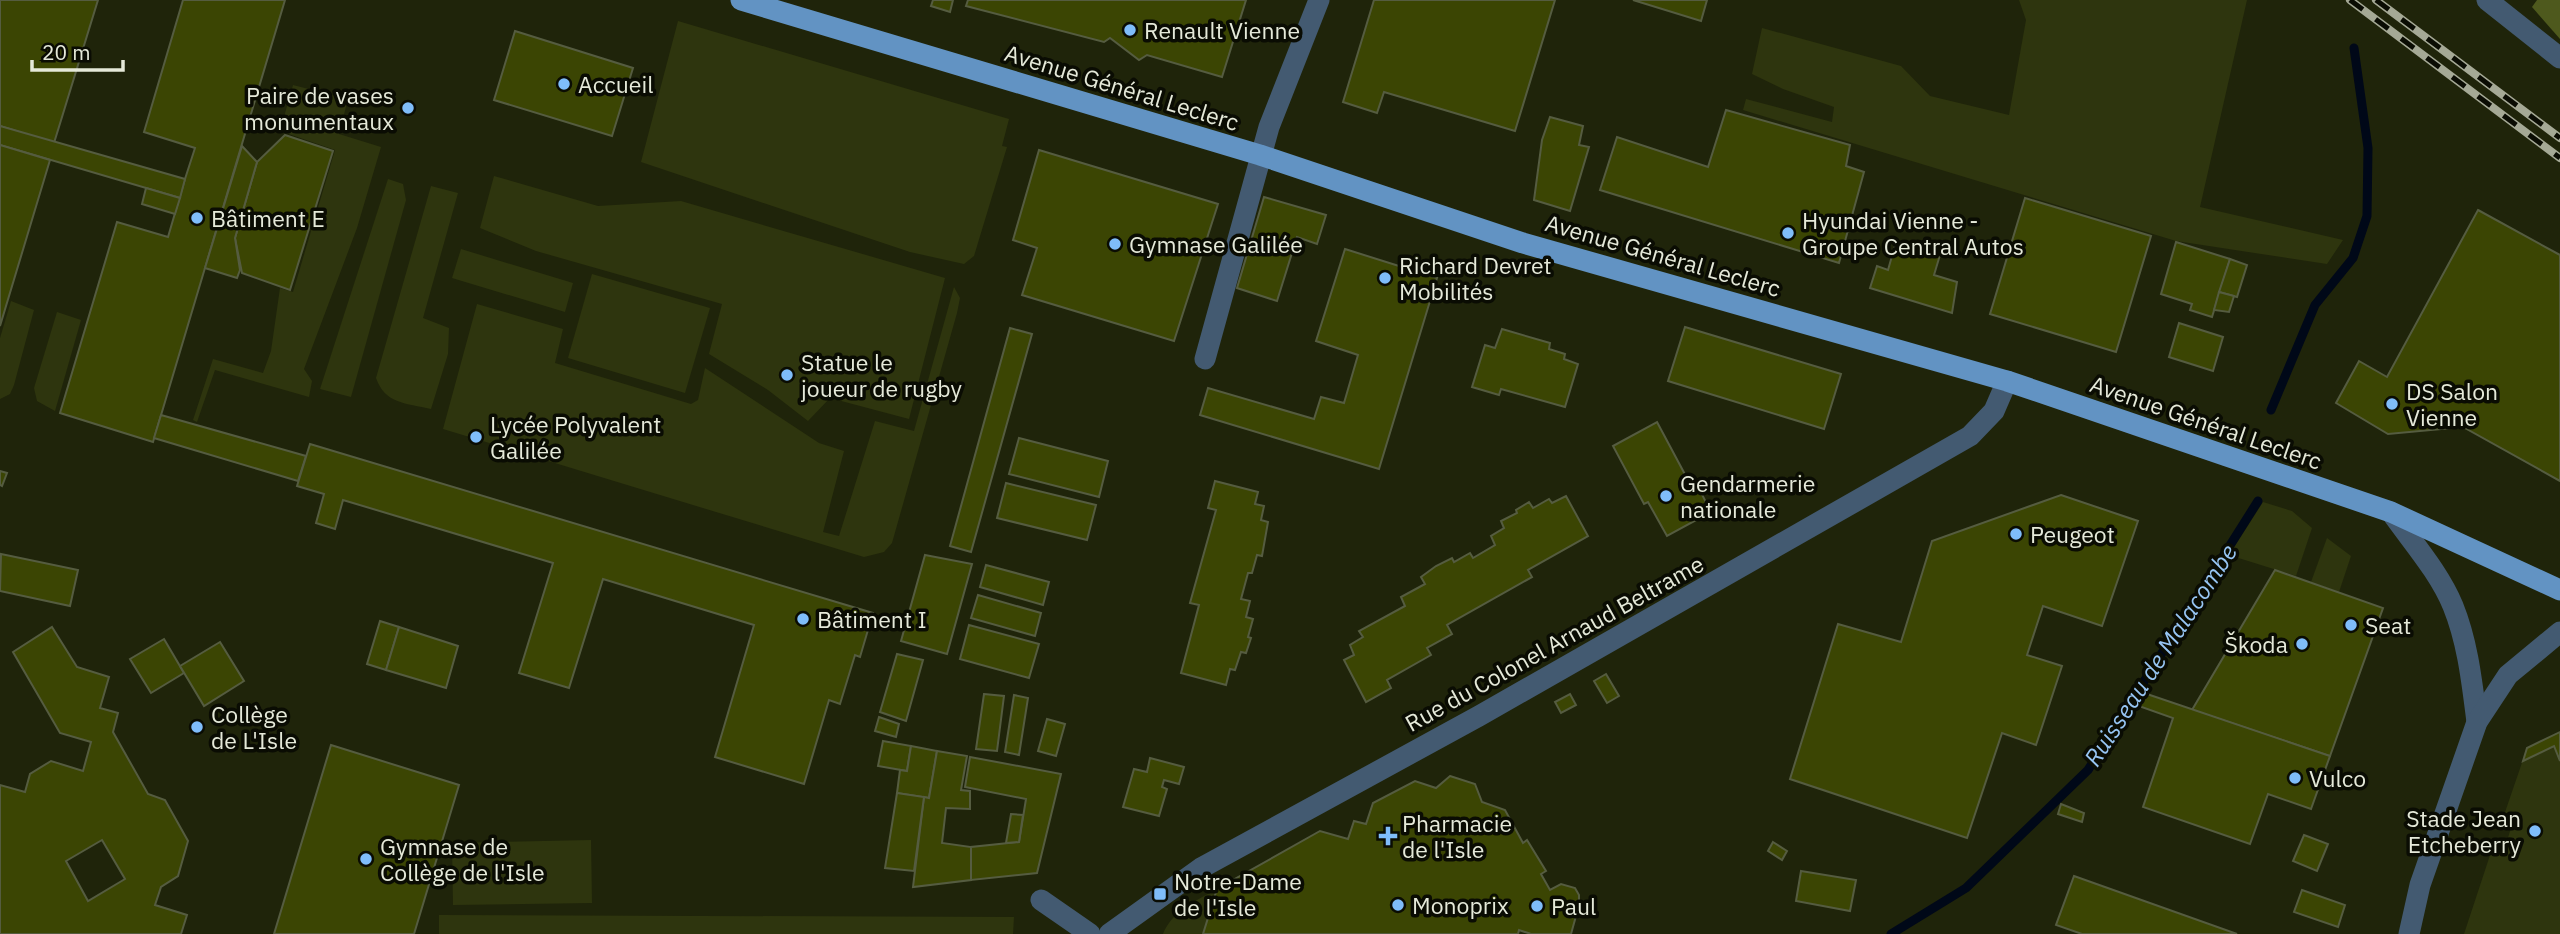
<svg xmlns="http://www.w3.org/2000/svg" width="2560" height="934" font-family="'IBM Plex Sans',sans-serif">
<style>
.green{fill:#2e350e}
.forest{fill:#4e591d}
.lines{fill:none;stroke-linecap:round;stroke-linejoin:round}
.stream{stroke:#000818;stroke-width:9}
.building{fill:#3b4503;stroke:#555c40;stroke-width:2;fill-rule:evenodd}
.minor{stroke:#435a71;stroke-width:21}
.major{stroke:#6293c3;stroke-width:21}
.rail-casing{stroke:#a5a996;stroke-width:8}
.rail{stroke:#0a0c03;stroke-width:5;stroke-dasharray:16;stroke-linecap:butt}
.poi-dot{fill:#7fbdfa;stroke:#0a0c03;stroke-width:2.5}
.labels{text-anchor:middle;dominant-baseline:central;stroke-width:7;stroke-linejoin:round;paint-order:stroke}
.poi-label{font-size:23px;fill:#e5e9d9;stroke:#0a0c03;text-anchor:start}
.street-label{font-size:23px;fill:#e5e9d9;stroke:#0a0c03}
.water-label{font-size:24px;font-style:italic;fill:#97c5f3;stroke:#0a0c03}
</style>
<rect width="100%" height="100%" fill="#1f240a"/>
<!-- green -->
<g class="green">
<polygon points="2019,0 2247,0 2200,207 2343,240 2327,264 2176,241 1743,110 1746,99 1832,122 1834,107 1783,89 1752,74 1762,28 1901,66 1930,96 2009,115 2026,20"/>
<polygon points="678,21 1009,119 1002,146 1007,147 974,256 964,264 910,252 641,162"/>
<polygon points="293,85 348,99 339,134 381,147 357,228 304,369 312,381 309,397 215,370 197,422 193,420 213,359 263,373 271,351 280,288 293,292 335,150 280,131"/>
<polygon points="494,176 598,206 681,201 945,278 909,419 830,398 808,421 768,390 709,354 722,304 536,251 480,228"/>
<polygon points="388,179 403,184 406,200 351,397 320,389"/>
<path d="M431,186L458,193L423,318L449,328L448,354L431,409C406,403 385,404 376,378Z"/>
<polygon points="461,249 573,283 565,312 452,278"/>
<polygon points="592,274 710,308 685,393 568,358"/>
<polygon points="954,287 960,298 957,313 892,543 884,552 864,557 443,429 477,304 563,329 555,363 691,404 698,400 705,368 819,443 844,451 823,532 839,536 875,421 914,431"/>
<polygon points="11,301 34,310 14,385 10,394 0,399 0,338"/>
<polygon points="57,312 81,320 55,411 37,401 34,388"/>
<polygon points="2263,502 2292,511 2312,528 2296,576 2229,555"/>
<polygon points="2327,538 2351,556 2339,592 2311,582"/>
<polygon points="2560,732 2560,934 2464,934 2494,843 2505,847 2512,825 2502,821 2527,748"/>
<polygon points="591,840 592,903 453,905 452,843"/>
<path d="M1217,889L1203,934H1163C1172,911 1197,900 1217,889Z"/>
<polygon points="439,915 1014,917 1013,934 439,934"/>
</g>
<!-- forest -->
<polygon class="forest" points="2537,0 2560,0 2560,39 2532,7"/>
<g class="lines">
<!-- stream -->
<g class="stream">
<polyline points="2271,410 2315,305 2353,258 2367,216 2368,148 2354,48"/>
<polyline points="1891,934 1966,888 2088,770 2258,501"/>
</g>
</g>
<!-- building -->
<g class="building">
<polygon points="0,0 98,0 54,143 0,126"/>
<polygon points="183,0 285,0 153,442 60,413 117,222 168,237 185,179 195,148 144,132"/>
<polygon points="933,0 953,0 950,12 931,6"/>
<polygon points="968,0 1246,0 1222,77 1147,55 1139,60 1110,38 1104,42 966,6"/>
<polygon points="1374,0 1555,0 1515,131 1384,92 1377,113 1343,102"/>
<polygon points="1633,0 1707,0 1701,21"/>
<polygon points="515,31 633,68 612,136 494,100"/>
<polygon points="1726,110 1850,145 1846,166 1864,172 1839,263 1600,190 1617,137 1708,167"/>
<polygon points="1550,117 1583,126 1579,145 1589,147 1570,211 1534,200 1542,140"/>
<polygon points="0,126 185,179 180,198 0,145"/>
<polygon points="285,135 333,151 290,290 242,273 235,238 257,162"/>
<polygon points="0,145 50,160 0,326"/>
<polygon points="242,146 257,162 235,238 240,270 237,278 205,268"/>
<polygon points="1039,150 1218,204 1174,341 1022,295 1037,248 1013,240"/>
<polygon points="146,188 180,198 175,214 142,204"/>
<polygon points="1264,197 1326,215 1317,244 1297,237 1277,301 1237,288"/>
<polygon points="2025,198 2151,236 2116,352 1990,314"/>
<polygon points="2478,210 2560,255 2560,481 2463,427 2388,434 2336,403 2359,361 2387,377"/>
<polygon points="1896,242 1940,255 1934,275 1957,282 1952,313 1870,288 1877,266 1888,270"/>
<polygon points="2176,242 2230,259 2212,317 2190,310 2192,304 2161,294"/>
<polygon points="1345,249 1437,278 1379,469 1200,415 1208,388 1314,419 1321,397 1344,403 1358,355 1316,341"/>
<polygon points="2230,259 2247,265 2237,297 2219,292"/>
<polygon points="2219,292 2234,296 2229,312 2214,310"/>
<polygon points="2179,323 2223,337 2213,371 2169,357"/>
<polygon points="1685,327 1841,374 1824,429 1668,381"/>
<polygon points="1010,328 1032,334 971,552 950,546"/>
<polygon points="1502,329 1550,343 1549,349 1565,354 1564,359 1578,364 1565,407 1501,389 1499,395 1472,387 1485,345 1495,348"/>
<polygon points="161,415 306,456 298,481 154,438"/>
<polygon points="1657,422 1688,480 1693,477 1711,512 1667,536 1648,502 1644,504 1613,446"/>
<polygon points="1019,438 1108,461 1099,497 1009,474"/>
<polygon points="310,444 873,613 860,657 855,655 840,704 829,700 804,784 715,757 754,625 603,579 569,688 519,673 553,563 343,500 335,529 316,523 324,494 297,486"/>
<polygon points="0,471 7,473 2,486 0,485"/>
<polygon points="1215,481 1258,492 1255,504 1264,506 1261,520 1268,522 1262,556 1257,555 1252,573 1248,573 1241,599 1250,601 1246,617 1253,619 1248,637 1251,638 1246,653 1241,652 1235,670 1230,669 1226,685 1181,673 1199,605 1190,603 1216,510 1208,508"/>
<polygon points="1006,483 1096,505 1087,540 997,518"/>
<polygon points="2061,495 2138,521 2102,626 2043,606 2027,655 2062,666 2036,745 2002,733 1967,838 1790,779 1838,624 1901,642 1932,541"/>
<polygon points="1566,496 1588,536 1528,570 1532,577 1447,625 1452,634 1427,648 1431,655 1387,680 1391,688 1366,702 1344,660 1354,655 1350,645 1363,637 1359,631 1405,606 1401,597 1425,584 1421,577 1436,566 1452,558 1454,562 1470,553 1473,558 1495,545 1491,536 1504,528 1501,521 1517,513 1516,510 1529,502 1533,508 1549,499 1552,503"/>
<polygon points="1,554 78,570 70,606 0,591"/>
<polygon points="925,555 972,564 947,654 901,641"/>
<polygon points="986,565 1049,582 1043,605 980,587"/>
<polygon points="2275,570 2383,608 2330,756 2192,710"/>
<polygon points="978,595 1041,613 1035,636 971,618"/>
<polygon points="380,621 399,627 386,670 367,664"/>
<polygon points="969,625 1039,644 1029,678 960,659"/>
<path d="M52,627L77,667L109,677L100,708L118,713L113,732L148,794L165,800L188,841L178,876L161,887L155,905L187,915L181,934H0V785L25,792L30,774L51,761L83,771L91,742L60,733L13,652ZM102,840L125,879L88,901L66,861Z"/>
<polygon points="399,627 458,646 446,688 386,670"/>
<polygon points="164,639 184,673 151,693 130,659"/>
<polygon points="220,642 244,681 204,706 180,666"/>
<polygon points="897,654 923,660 906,721 880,712"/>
<polygon points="1606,674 1619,696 1607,703 1594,681"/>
<polygon points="2144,693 2330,756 2311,809 2268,794 2250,844 2143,807 2173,718 2136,705"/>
<polygon points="984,694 1004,696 997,751 976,749"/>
<polygon points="1570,694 1576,705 1561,713 1555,702"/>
<polygon points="1014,695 1028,698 1019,755 1005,752"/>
<polygon points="879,717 899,724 896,737 875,731"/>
<polygon points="1047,719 1065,724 1056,756 1038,751"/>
<polygon points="2560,732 2560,761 2554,746 2523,761 2527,748"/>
<polygon points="883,741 911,746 907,771 878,766"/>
<polygon points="331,745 459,785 414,934 274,934"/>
<polygon points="911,746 937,751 929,798 897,793 900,770 907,771"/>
<polygon points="937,751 967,756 961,790 970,791 970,809 946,808 942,843 971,847 971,880 913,887 924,797 929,798"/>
<polygon points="970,757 1061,774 1037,873 971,880 971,847 1019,842 1026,799 965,787"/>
<polygon points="1150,758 1184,767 1179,784 1164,780 1162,787 1167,789 1159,816 1123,807 1134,769 1147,772"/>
<polygon points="1450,776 1475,784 1482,802 1505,810 1523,843 1527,840 1546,871 1541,874 1550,890 1561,884 1575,888 1579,895 1579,905 1571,934 1531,934 1519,930 1518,934 1203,934 1217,889 1320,831 1348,839 1354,821 1366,824 1373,803 1415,781 1436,788"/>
<polygon points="897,793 924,797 914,871 885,868"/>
<polygon points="2061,804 2084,813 2082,822 2058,814"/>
<polygon points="1011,814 1023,815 1019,842 1006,843"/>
<polygon points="2304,835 2328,844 2317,871 2293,861"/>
<polygon points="1773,842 1787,851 1782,860 1768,851"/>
<polygon points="1801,871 1856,880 1850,911 1796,901"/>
<polygon points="2074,876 2237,934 2082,934 2056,925"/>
<polygon points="2302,890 2345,905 2338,927 2294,912"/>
</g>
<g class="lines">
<!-- minor -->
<g class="minor">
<polyline points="2487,0 2560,58"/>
<polyline points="1205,359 1269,127 1319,0"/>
<path d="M2391,512C2412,542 2439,572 2453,606C2468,643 2472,683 2477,722"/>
<polyline points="1041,900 1090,934"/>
<polyline points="1109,934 1201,868 1479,716 1970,436 1994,411 2007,381"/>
<polyline points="2409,934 2420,885 2477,722 2508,675 2560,632"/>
</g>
<!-- major -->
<polyline class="major" points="741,0 1260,155 1523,243 2007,381 2391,512 2560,590"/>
<defs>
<g id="rail">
<polyline points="2350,0 2560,158"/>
<polyline points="2376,0 2560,138"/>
</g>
</defs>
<!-- rail casing -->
<use href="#rail" class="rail-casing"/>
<!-- rail -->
<use href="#rail" class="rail"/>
</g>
<!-- markers -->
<g class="poi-dot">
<circle cx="1130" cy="30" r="7"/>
<circle cx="564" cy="84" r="7"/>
<circle cx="408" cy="108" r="7"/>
<circle cx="197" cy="218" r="7"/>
<circle cx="1788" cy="233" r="7"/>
<circle cx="1115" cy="244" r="7"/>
<circle cx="1385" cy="278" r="7"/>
<circle cx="787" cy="375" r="7"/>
<circle cx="2392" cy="404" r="7"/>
<circle cx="476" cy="437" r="7"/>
<circle cx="1666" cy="496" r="7"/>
<circle cx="2016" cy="534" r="7"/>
<circle cx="803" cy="619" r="7"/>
<circle cx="2351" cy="625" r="7"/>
<circle cx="2302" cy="644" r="7"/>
<circle cx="197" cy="727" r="7"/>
<circle cx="2295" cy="778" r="7"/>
<circle cx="2535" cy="831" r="7"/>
<path d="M1384.5 825.5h7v7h7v7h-7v7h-7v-7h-7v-7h7z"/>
<circle cx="366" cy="859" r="7"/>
<rect x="1153" y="887" width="14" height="14" rx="3.5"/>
<circle cx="1398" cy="905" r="7"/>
<circle cx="1537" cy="906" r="7"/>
</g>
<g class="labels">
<!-- poi labels -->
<g class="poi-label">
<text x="1144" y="30">Renault Vienne</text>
<text x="578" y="84">Accueil</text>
<text x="394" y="95" text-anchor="end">Paire de vases<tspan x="394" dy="26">monumentaux</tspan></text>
<text x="211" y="218">Bâtiment E</text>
<text x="1802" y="220">Hyundai Vienne -<tspan x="1802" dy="26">Groupe Central Autos</tspan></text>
<text x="1129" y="244">Gymnase Galilée</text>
<text x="1399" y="265">Richard Devret<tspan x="1399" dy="26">Mobilités</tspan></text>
<text x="801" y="362">Statue le<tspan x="801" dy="26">joueur de rugby</tspan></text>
<text x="2406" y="391">DS Salon<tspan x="2406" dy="26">Vienne</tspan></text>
<text x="490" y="424">Lycée Polyvalent<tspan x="490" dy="26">Galilée</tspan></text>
<text x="1680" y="483">Gendarmerie<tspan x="1680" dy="26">nationale</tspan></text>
<text x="2030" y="534">Peugeot</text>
<text x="817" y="619">Bâtiment I</text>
<text x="2365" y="625">Seat</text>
<text x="2288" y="644" text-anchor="end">Škoda</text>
<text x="211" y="714">Collège<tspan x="211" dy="26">de L'Isle</tspan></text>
<text x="2309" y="778">Vulco</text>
<text x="2521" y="818" text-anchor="end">Stade Jean<tspan x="2521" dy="26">Etcheberry</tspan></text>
<text x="1402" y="823">Pharmacie<tspan x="1402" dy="26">de l'Isle</tspan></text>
<text x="380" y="846">Gymnase de<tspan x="380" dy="26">Collège de l'Isle</tspan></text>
<text x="1174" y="881">Notre-Dame<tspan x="1174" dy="26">de l'Isle</tspan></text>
<text x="1412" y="905">Monoprix</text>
<text x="1551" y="906">Paul</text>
</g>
<!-- street labels -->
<g class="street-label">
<text transform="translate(1122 87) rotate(17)">Avenue Général Leclerc</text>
<text transform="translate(1663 255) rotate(16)">Avenue Général Leclerc</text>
<text transform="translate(2206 422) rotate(19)">Avenue Général Leclerc</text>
<text transform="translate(1554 643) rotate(-29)">Rue du Colonel Arnaud Beltrame</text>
</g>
<!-- water labels -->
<g class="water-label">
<text transform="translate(2160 655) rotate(-57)">Ruisseau de Malacombe</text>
</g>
</g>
<!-- scale -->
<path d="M32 60v10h91v-10" fill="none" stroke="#e5e9d9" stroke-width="3.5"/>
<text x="42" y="60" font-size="21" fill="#e5e9d9" stroke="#0a0c03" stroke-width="5" paint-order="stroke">20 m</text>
</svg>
